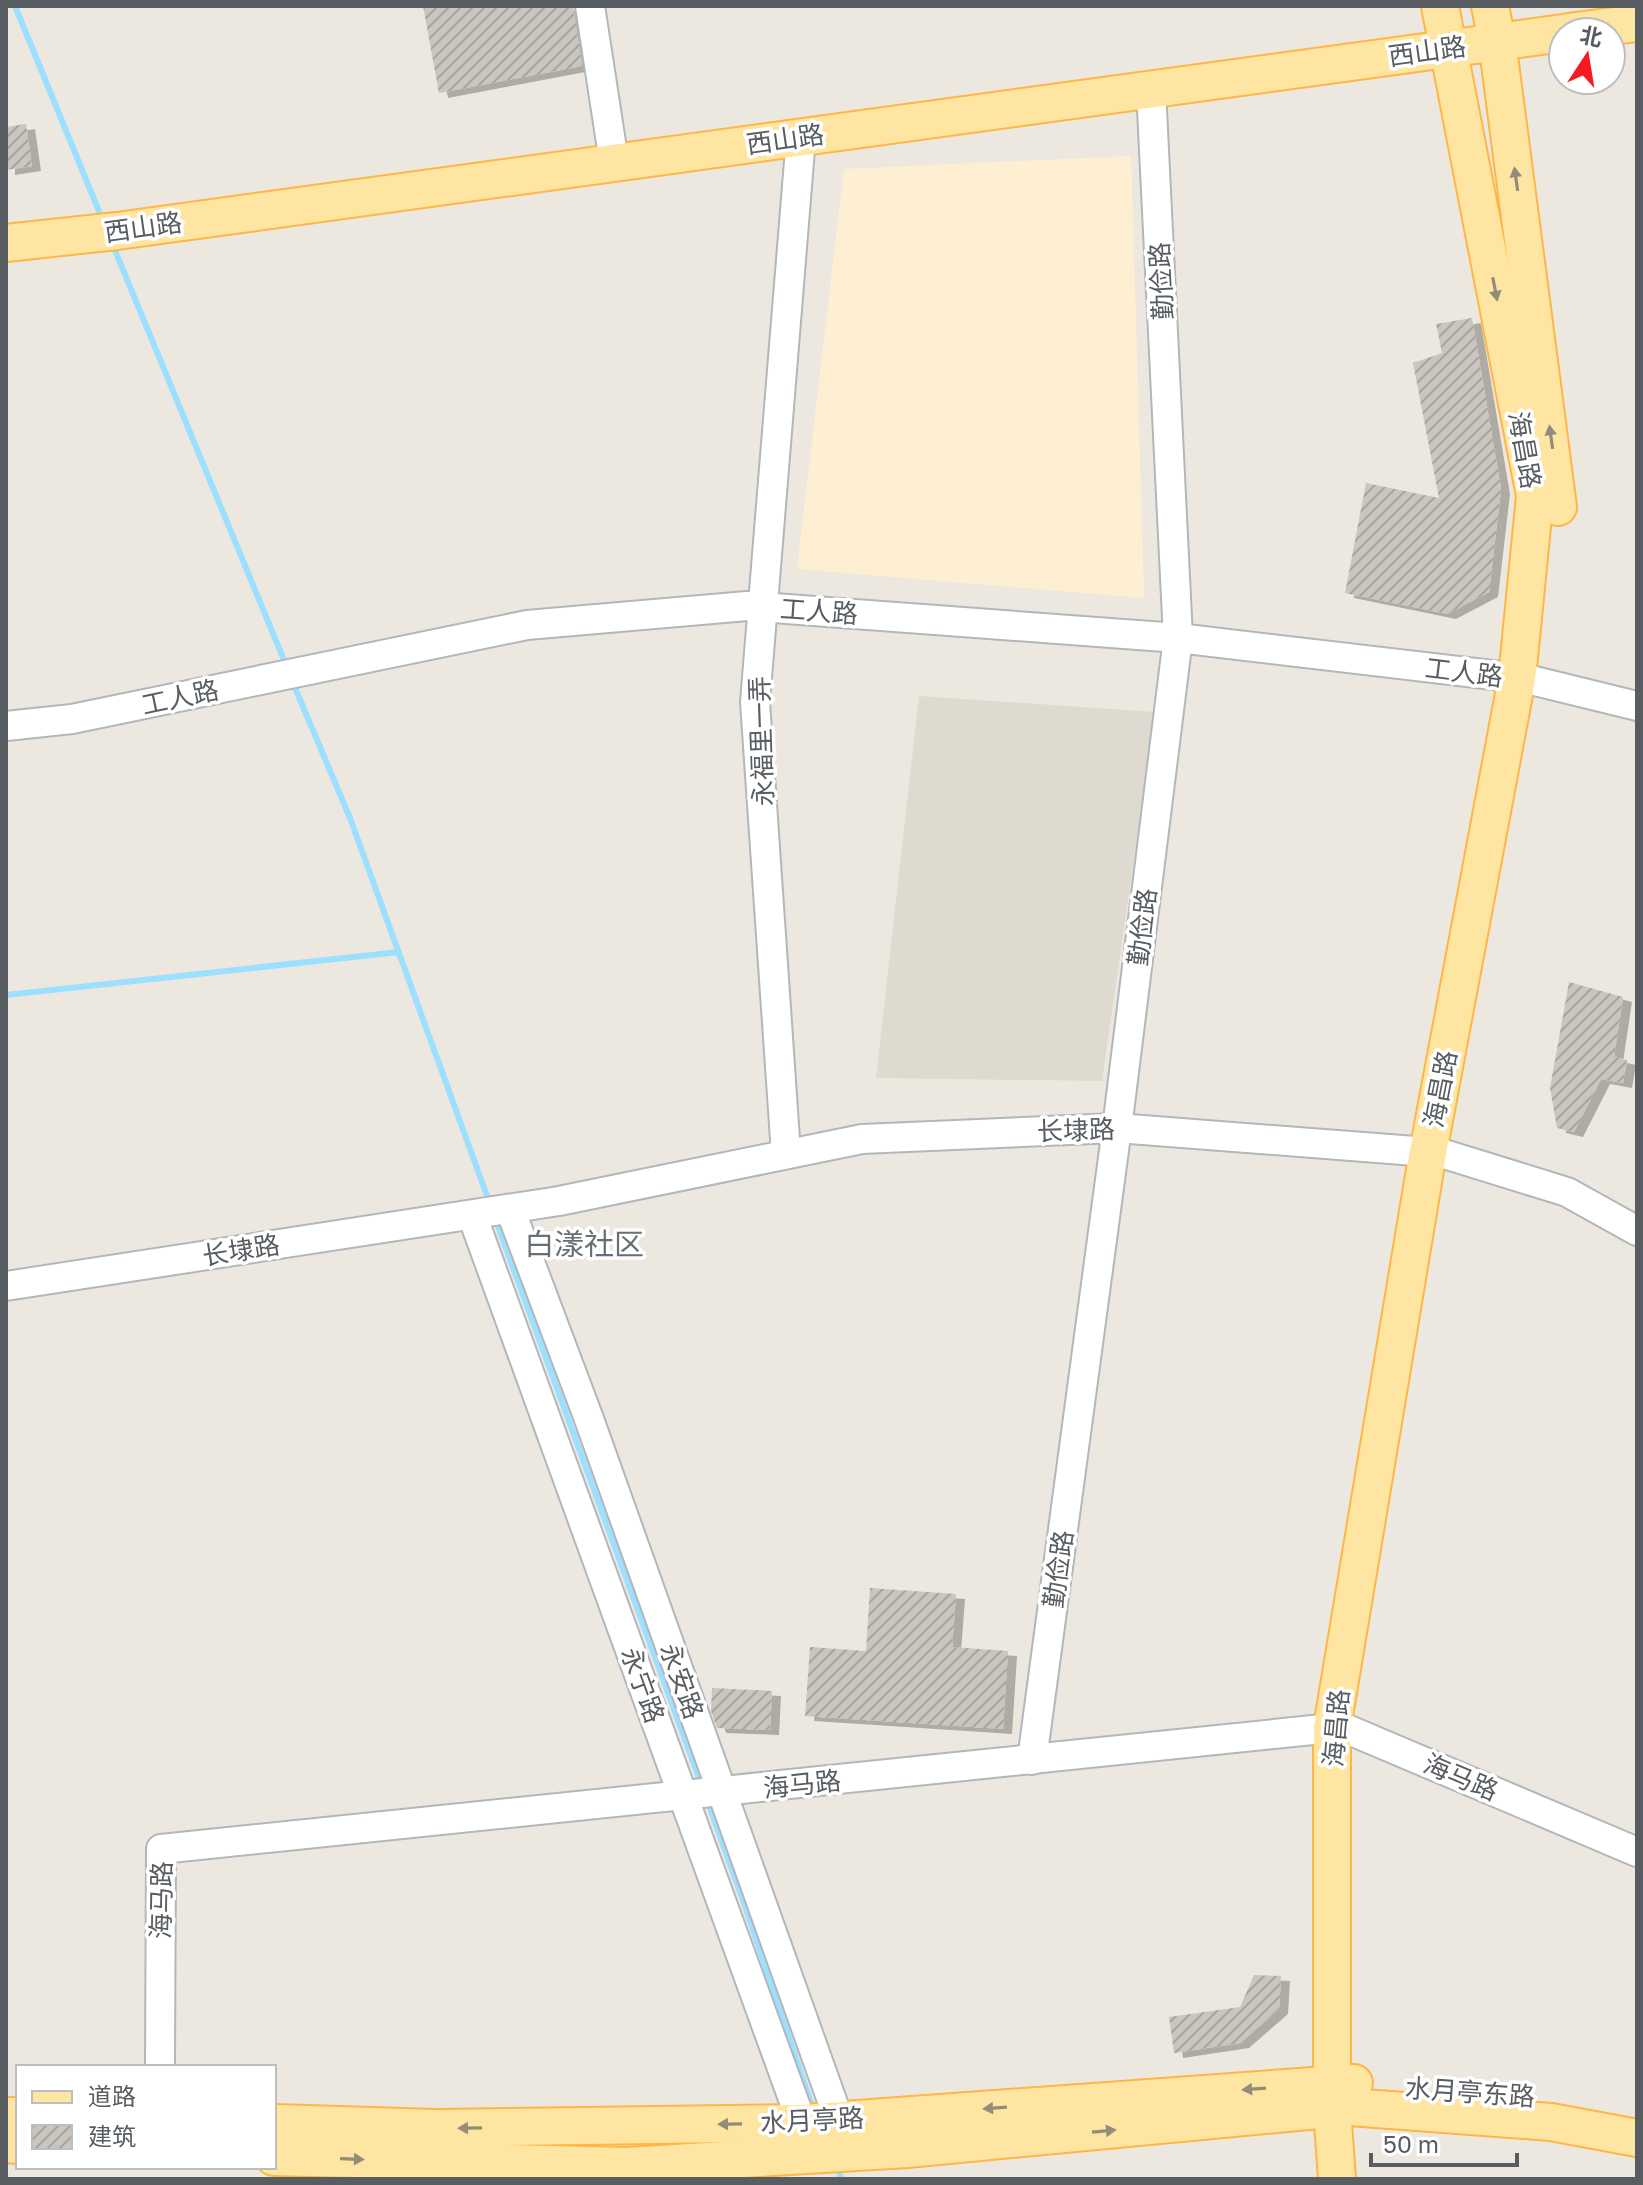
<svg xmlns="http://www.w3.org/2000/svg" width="1643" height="2185" font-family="'Golos Text','Noto Sans SC',sans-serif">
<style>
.commercial{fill:#ffefd2}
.education{fill:#dfdacf}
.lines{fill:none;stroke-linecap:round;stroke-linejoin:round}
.stream{stroke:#9ddfff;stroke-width:6}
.building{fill:url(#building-hatch);filter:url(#shadow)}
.minor-casing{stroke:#b2b7bc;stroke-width:32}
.major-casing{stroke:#feb647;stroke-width:40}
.minor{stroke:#fff;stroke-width:28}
.major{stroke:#ffe5a2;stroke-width:36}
.oneway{fill:#928d78}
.labels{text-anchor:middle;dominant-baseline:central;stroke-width:7;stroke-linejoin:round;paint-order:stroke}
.street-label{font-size:26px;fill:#585d62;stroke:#fff}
.quarter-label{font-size:30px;fill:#697074;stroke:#fff}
</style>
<defs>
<pattern id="building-hatch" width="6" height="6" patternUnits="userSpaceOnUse" patternTransform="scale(2)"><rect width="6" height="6" fill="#cac5be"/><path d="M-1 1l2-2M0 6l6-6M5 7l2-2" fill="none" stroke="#a7a39e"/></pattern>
<filter id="shadow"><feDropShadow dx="9" dy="5" stdDeviation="0" flood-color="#0004"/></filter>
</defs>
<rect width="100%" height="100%" fill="#ede8df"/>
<!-- commercial -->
<polygon class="commercial" points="1131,156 1144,598 797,569 844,169"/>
<!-- education -->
<polygon class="education" points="919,696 1155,712 1102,1081 876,1078"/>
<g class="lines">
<!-- stream -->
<g class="stream">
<polyline points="15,6 103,221"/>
<polyline points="112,243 286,665"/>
<polyline points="293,683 350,818 490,1204"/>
<polyline points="6,995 399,952"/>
<polyline points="495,1218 702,1786"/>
<polyline points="707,1800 744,1903 814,2112"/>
<polyline points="836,2166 842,2179"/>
</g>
</g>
<!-- building -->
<g class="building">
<polygon points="423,6 573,6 582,66 439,93"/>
<polygon points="26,124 32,166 6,170 6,127"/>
<polygon points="1472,318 1501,489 1489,592 1447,614 1345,593 1366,483 1439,498 1413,363 1442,353 1436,324"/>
<polygon points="1569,982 1623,997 1614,1057 1627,1060 1623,1083 1601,1079 1574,1132 1557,1128 1550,1088"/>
<polygon points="870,1588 956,1594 952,1647 1008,1651 1003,1729 805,1716 810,1647 866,1651"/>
<polygon points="712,1688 772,1691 770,1730 717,1728 711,1711"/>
<polygon points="1254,1975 1281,1976 1279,2009 1240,2043 1174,2053 1169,2017 1240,2007"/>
</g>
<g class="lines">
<defs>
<g id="minor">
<polyline points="590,6 614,162"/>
<polyline points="6,726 72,719 527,625 747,606 1178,638 1527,679 1637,706"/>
<polyline points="786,1154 755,702 801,137"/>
<polyline points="510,1209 589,1419 845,2137"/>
<polyline points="472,1215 808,2140"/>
<polyline points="6,1286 559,1201 862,1139 1117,1128 1441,1153 1567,1192 1637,1231"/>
<polyline points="1032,1760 1117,1128 1178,638 1151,89"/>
<polyline points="160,2067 161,1849 1342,1727 1637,1852"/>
</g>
<g id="major">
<polyline points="1490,6 1497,41 1558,507"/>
<polyline points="1568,32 1637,23"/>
<polyline points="6,243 117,231 1563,33"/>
<polyline points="6,2116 18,2116"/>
<polyline points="274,2123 436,2128 802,2123 1354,2083"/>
<polyline points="6,2144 18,2145"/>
<polyline points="274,2157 626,2166 907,2149 1350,2107 1551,2122 1637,2138"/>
<polyline points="1337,2179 1332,2109 1332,1728 1428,1152 1517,678 1535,496 1440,6"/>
</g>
</defs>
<!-- minor casing -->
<use href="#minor" class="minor-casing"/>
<!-- major casing -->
<use href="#major" class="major-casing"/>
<!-- minor -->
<use href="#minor" class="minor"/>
<!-- major -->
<use href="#major" class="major"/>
</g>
<!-- one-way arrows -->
<defs><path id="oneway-solid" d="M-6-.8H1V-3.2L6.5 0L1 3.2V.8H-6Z" transform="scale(2)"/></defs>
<g class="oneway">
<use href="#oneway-solid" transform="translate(1516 179) rotate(-98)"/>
<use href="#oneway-solid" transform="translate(1495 289) rotate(79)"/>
<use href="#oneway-solid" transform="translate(1551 437) rotate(-98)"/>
<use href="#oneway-solid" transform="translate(1254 2089) rotate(176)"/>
<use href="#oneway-solid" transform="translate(995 2108) rotate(176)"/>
<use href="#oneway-solid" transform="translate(730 2124) rotate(179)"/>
<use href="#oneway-solid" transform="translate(470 2128) rotate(179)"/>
<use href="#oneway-solid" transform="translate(1104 2131) rotate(-5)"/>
<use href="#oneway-solid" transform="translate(352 2159) rotate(2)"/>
</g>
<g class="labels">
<!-- street labels -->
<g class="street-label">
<text transform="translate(1427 51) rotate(-8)">西山路</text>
<text transform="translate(785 139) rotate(-8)">西山路</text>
<text transform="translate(143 227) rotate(-8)">西山路</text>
<text transform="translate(1161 281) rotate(-93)">勤俭路</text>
<text transform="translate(1525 450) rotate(80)">海昌路</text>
<text transform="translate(819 611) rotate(4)">工人路</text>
<text transform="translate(1464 672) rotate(7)">工人路</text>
<text transform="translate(180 697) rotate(-12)">工人路</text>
<text transform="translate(761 741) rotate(-92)">永福里一弄</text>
<text transform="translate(1142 927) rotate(-83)">勤俭路</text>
<text transform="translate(1440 1089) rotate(-79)">海昌路</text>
<text transform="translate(1076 1130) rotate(-2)">长埭路</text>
<text transform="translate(241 1250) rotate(-9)">长埭路</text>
<text transform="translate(1058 1569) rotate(-82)">勤俭路</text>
<text transform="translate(682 1681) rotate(70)">永安路</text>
<text transform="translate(643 1685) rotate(70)">永宁路</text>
<text transform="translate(1336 1728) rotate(-85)">海昌路</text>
<text transform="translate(1461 1777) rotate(23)">海马路</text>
<text transform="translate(802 1784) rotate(-6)">海马路</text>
<text transform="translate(161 1900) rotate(-89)">海马路</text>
<text transform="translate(1470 2092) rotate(4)">水月亭东路</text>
<text transform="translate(812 2120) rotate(-3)">水月亭路</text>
</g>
<!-- quarter labels -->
<g class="quarter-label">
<text x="584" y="1244">白漾社区</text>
</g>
</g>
<!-- border -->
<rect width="1643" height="2185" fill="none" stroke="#585d62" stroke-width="16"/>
<!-- legend -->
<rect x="16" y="2065" width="260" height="104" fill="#ffffff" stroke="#bcbec0" stroke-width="2"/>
<rect x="32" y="2091" width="40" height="12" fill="#ffe5a2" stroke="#bcbec0" stroke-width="2"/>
<text x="88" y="2105" font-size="24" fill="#585d62">道路</text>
<rect x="32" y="2125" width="40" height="24" fill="url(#building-hatch)" stroke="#bcbec0" stroke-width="2"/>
<text x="88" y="2145" font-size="24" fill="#585d62">建筑</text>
<!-- north arrow -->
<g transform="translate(1587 56) rotate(12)"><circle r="38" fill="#ffffff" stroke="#bcbec0" stroke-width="2"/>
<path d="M0-6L14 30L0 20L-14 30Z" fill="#f91920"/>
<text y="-12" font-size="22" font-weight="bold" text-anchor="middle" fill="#585d62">北</text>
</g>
<!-- scale -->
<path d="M1371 2153v12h146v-12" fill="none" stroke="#585d62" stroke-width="4"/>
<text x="1383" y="2153" font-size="24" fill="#585d62" stroke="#ffffff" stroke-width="6" paint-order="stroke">50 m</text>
</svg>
